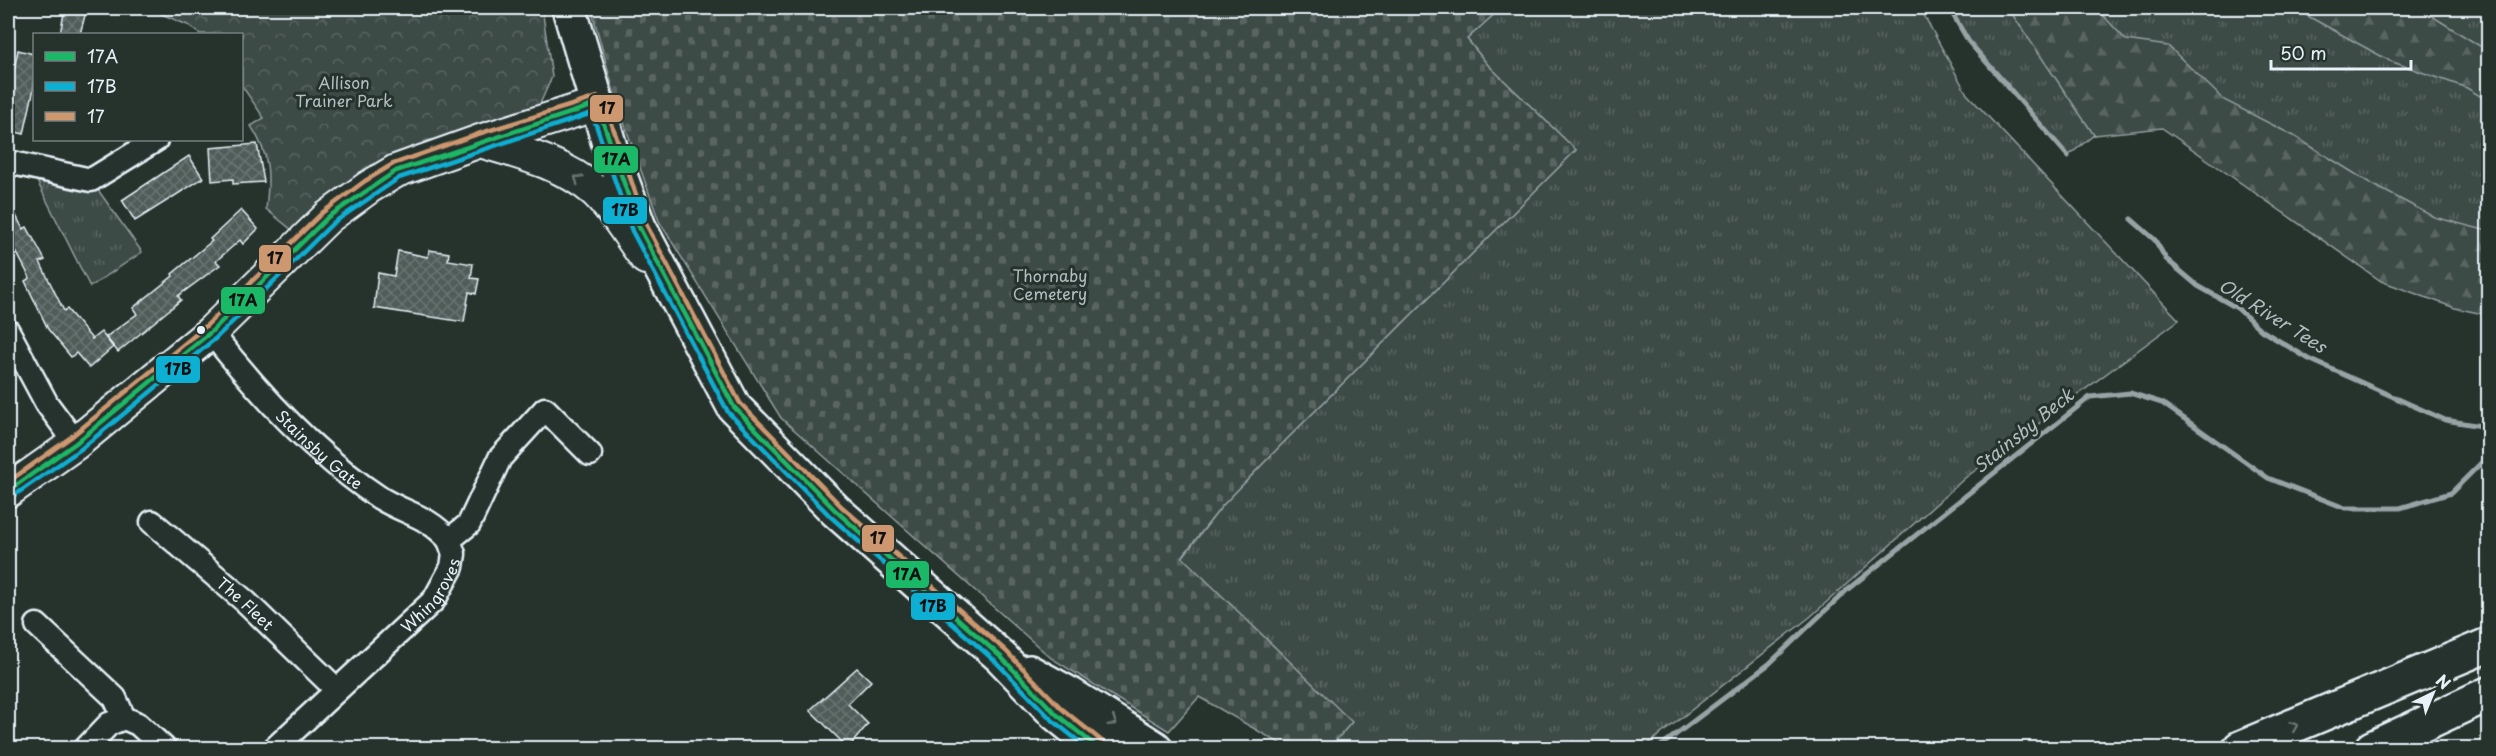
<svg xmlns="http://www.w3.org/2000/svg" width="2496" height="756" font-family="'Playpen Sans',sans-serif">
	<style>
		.grass { fill: url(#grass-tufts); stroke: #939ea0; stroke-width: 1.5 }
		.forest { fill: url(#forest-firs); stroke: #939ea0; stroke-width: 1.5 }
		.cemetery { fill: url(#cemetery-stones); stroke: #939ea0; stroke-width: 1.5 }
		.park { fill: url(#park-crowns); stroke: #939ea0; stroke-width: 1.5 }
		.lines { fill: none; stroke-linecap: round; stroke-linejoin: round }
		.stream { stroke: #98a3a5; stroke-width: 5 }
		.building { fill: url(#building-cross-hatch); stroke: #e8f1f8; stroke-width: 1.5 }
		.street-casing { stroke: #e8f1f8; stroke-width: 27 }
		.secondary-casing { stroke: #e8f1f8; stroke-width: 36 }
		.primary-casing { stroke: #e8f1f8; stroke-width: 38 }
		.highway-casing { stroke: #e8f1f8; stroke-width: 38 }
		.street { stroke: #26332d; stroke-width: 22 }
		.secondary { stroke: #26332d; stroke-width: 32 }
		.primary { stroke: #26332d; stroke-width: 33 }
		.highway { stroke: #26332d; stroke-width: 33 }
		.bus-1-casing { stroke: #26332d; stroke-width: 9 }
		.bus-2-casing { stroke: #26332d; stroke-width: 9 }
		.bus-3-casing { stroke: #26332d; stroke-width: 9 }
		.bus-1 { stroke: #1ab867; stroke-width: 4.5 }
		.bus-2 { stroke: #0dafd3; stroke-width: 4.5 }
		.bus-3 { stroke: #cd976f; stroke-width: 4.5 }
		.oneway { stroke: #6a7674 }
		.bus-dot { fill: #e8f1f8; stroke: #26332d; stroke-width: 2 }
		.labels { text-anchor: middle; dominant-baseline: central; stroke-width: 6; stroke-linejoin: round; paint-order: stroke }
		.park-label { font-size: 16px; fill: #b5bfc3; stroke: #26332d }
		.street-label { font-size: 16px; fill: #e8f1f8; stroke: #26332d }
		.water-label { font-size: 18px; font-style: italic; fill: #b3bdc0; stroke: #26332d }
		.line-badge { stroke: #26332d; stroke-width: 2 }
		.pale-badge-label { font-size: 16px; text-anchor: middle; font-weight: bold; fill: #111 }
	</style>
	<defs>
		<pattern id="grass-tufts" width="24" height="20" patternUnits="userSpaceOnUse" patternTransform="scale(1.5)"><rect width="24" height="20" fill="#3e4b47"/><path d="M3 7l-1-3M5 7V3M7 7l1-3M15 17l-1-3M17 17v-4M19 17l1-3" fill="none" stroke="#5a6562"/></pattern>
		<pattern id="forest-firs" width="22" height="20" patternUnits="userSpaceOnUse" patternTransform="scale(1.5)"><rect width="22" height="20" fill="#3e4b47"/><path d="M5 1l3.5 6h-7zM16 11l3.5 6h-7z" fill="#5a6562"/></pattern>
		<pattern id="cemetery-stones" width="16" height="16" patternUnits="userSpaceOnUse" patternTransform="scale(1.5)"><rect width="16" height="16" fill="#3e4b47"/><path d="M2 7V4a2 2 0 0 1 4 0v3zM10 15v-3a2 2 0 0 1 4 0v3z" fill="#5a6562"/></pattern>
		<pattern id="park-crowns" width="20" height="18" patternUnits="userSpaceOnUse" patternTransform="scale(1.5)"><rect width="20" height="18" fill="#3e4b47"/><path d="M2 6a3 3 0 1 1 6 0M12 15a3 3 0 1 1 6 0" fill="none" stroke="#5a6562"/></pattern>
		<pattern id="building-cross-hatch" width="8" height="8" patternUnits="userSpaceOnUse" patternTransform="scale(1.5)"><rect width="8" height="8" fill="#505c59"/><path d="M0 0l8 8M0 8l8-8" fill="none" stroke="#697472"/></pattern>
	</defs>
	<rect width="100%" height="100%" fill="#26332d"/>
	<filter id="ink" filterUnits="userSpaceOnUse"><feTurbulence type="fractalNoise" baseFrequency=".0167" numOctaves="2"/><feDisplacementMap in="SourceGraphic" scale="12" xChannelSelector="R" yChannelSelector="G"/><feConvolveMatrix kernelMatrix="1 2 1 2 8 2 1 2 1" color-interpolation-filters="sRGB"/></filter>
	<g filter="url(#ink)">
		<path class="grass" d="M 1501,8 L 1920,8 L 1967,94 L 2179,320 L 1965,478 L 1810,617 L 1643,748 L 1329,748 L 1351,723 L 1182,558 L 1222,506 L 1281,445 L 1576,150 L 1487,64 L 1467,39 Z
			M 1949,8 L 2488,8 L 2488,292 L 2182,120 L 2094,135 L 2068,156 L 1969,42 Z
			M 29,165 L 91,180 L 142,252 L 90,287 Z"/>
		<path class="forest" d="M 2008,8 L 2096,8 L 2126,40 L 2168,46 L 2224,100 L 2294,136 L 2370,183 L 2434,217 L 2488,231 L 2488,315 L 2455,308 L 2381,281 L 2162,128 L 2094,135 Z
			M 2293,8 L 2419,8 L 2488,51 L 2488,101 L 2467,88 L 2390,61 Z"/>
		<path class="cemetery" d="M 591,8 L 1501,8 L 1467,39 L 1487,64 L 1576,150 L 1281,445 L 1222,506 L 1182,557 L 1352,722 L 1329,748 L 1288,748 L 1199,697 L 1169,731 L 1051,658 L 781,418 L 659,221 L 617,103 Z"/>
		<path class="park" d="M 147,8 L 542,8 L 552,77 L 539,106 L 389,161 L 292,230 L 266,209 C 270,175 270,155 251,126 L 264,118 L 242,86 L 242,34 L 200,34 L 190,26 Z"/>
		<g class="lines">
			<path class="stream" d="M 1949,8 L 1969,42 L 2068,156
				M 2131,219 L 2155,240 L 2166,259 L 2198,286 L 2237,308 L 2261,330 L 2309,359 L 2445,420 L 2488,427
				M 1658,748 L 1769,664 L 1848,589 L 2090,397 L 2130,393 L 2162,403 L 2268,478 L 2345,508 L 2400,508 L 2451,493 L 2488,456"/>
		</g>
		<path class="building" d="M 65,8 L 87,8 L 80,34 L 60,34 Z
			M 18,50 L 34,54 L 34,88 L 24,134 L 8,130 L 8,99 Z
			M 257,144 L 264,182 L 233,184 L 233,179 L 212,181 L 210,148 Z
			M 189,156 L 203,178 L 135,221 L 122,200 Z
			M 8,200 L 23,229 L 27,227 L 45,260 L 40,262 L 64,311 L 67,309 L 92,339 L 101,332 L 113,347 L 89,368 L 76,353 L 71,357 L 48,329 L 25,281 L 30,278 L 8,236 Z
			M 241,210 L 258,229 L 243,244 L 240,240 L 216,261 L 220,265 L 178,296 L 181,300 L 118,352 L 106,337 L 137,314 L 133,308 L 173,276 L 172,274 L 212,241 L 210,239 Z
			M 429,250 L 449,253 L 448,260 L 473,264 L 471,278 L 479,279 L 476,294 L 469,292 L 464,322 L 374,308 L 378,273 L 394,276 L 398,251 L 428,257 Z
			M 857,668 L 871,681 L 848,704 L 868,724 L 848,748 L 810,710 Z"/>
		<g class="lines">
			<defs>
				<g id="street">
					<path d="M 8,162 L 91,180 L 156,140"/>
					<path d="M 8,331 L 47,404 L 76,443"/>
					<path id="s1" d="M 211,332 C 259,394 314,454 380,498 C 406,514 427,515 449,540"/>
					<path id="s2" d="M 152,522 L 246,602 L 337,690"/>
					<path d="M 37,625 L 115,698 L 124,718 L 138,724 L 164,748"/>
					<path d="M 86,748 L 109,724 L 124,718"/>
					<path id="s3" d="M 275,748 L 434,600 L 452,567 L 454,554 L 449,540 L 469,524 L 500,458 L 545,409 L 590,454"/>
				</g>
				<path id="secondary" d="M 480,141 C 520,153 563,163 595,191 C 612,206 631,239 646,258
					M 8,491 L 76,443 L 211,332 L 328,217 L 369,187 L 396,171 L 480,141 L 597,104"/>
				<path id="primary" d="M 569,8 L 612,154 L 639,227 L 734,407 L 836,511 L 1001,657 L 1056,714 L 1098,748
					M 1029,672 L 1071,695 L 1155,748"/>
				<path id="highway" d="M 2240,748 L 2488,645
					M 2372,748 L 2488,694"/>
			</defs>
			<use href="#street" class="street-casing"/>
			<use href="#secondary" class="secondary-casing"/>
			<use href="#primary" class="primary-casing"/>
			<use href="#highway" class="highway-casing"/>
			<use href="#street" class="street"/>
			<use href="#secondary" class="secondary"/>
			<use href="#primary" class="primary"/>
			<use href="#highway" class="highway"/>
			<defs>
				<path id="bus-1" d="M 8,491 L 76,443 L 211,332 L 328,217 L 396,171 L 597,104 L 639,227 L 734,407 L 836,511 L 1001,657 L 1056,714 L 1098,748"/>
				<path id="bus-2" d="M 12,497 L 81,449 L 216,338 L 333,223 L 399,178 L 592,113 L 632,231 L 728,412 L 831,517 L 996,662 L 1051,719 L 1087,748"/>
				<path id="bus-3" d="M 8,482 L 71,437 L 206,326 L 323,212 L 365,181 L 393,164 L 478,134 L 598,97 L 604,101 L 646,224 L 740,403 L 841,506 L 1006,651 L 1061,708 L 1103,742"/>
			</defs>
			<use href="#bus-1" class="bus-1-casing"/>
			<use href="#bus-2" class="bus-2-casing"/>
			<use href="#bus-3" class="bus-3-casing"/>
			<use href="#bus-1" class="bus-1"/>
			<use href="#bus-2" class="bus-2"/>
			<use href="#bus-3" class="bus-3"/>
		</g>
		<defs><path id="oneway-chevron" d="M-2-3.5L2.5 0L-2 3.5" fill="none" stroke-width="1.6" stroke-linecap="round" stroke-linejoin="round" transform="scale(1.5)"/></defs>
		<g class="oneway">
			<use href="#oneway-chevron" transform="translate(578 179) rotate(-144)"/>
			<use href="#oneway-chevron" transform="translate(1113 722) rotate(32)"/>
			<use href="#oneway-chevron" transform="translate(2294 726) rotate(-22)"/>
		</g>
	</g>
	<circle class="bus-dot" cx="201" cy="330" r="5"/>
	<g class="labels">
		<g class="park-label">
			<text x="344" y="82">Allison<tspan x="344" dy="18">Trainer Park</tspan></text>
			<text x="1050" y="275">Thornaby<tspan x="1050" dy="18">Cemetery</tspan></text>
		</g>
		<g class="street-label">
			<text stroke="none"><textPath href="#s1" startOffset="160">Stainsby Gate</textPath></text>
			<text stroke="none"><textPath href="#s3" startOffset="219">Whingroves</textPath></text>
			<text stroke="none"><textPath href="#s2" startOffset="124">The Fleet</textPath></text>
		</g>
		<g class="water-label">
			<text transform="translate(2273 315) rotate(32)">Old River Tees</text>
			<text transform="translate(2023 430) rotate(-39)">Stainsby Beck</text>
		</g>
	</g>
	<g class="line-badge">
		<rect x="589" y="94" width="35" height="29" rx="6" fill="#cd976f"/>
		<rect x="593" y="145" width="46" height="29" rx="6" fill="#1ab867"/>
		<rect x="602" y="196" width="46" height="29" rx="6" fill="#0dafd3"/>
		<rect x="258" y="244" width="34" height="29" rx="6" fill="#cd976f"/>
		<rect x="220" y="286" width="46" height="29" rx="6" fill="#1ab867"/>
		<rect x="155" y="355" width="46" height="29" rx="6" fill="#0dafd3"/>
		<rect x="861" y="524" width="34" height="29" rx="6" fill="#cd976f"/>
		<rect x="885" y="560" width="45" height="29" rx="6" fill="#1ab867"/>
		<rect x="910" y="592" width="46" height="29" rx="6" fill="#0dafd3"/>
	</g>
	<g class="pale-badge-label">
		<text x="607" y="114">17</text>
		<text x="616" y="165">17A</text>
		<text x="625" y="216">17B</text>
		<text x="275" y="264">17</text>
		<text x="243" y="306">17A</text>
		<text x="178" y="375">17B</text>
		<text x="878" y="544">17</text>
		<text x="907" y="580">17A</text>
		<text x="933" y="612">17B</text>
	</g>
	<rect width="2496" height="756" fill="none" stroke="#26332d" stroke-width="30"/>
	<rect x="15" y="15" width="2466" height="726" fill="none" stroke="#e8f1f8" stroke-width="2" filter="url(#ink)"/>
	<rect x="33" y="33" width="210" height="108" fill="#26332d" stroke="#747f7e" stroke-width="1.5"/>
	<rect x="45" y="52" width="30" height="9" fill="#1ab867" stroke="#747f7e" stroke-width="1.5"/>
	<text x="87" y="63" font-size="18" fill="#e8f1f8">17A</text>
	<rect x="45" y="82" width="30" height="9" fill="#0dafd3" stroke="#747f7e" stroke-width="1.5"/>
	<text x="87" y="93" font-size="18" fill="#e8f1f8">17B</text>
	<rect x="45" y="112" width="30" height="9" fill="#cd976f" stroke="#747f7e" stroke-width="1.5"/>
	<text x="87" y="123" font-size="18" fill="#e8f1f8">17</text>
	<g transform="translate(2433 693) rotate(43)" stroke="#26332d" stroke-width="4.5" paint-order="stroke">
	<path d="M0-4.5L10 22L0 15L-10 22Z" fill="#e8f1f8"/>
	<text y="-9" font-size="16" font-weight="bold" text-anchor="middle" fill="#e8f1f8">N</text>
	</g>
	<path d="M2271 60v9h140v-9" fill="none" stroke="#e8f1f8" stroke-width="3"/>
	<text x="2280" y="60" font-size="18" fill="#e8f1f8" stroke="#26332d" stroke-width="4.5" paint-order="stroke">50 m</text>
</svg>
